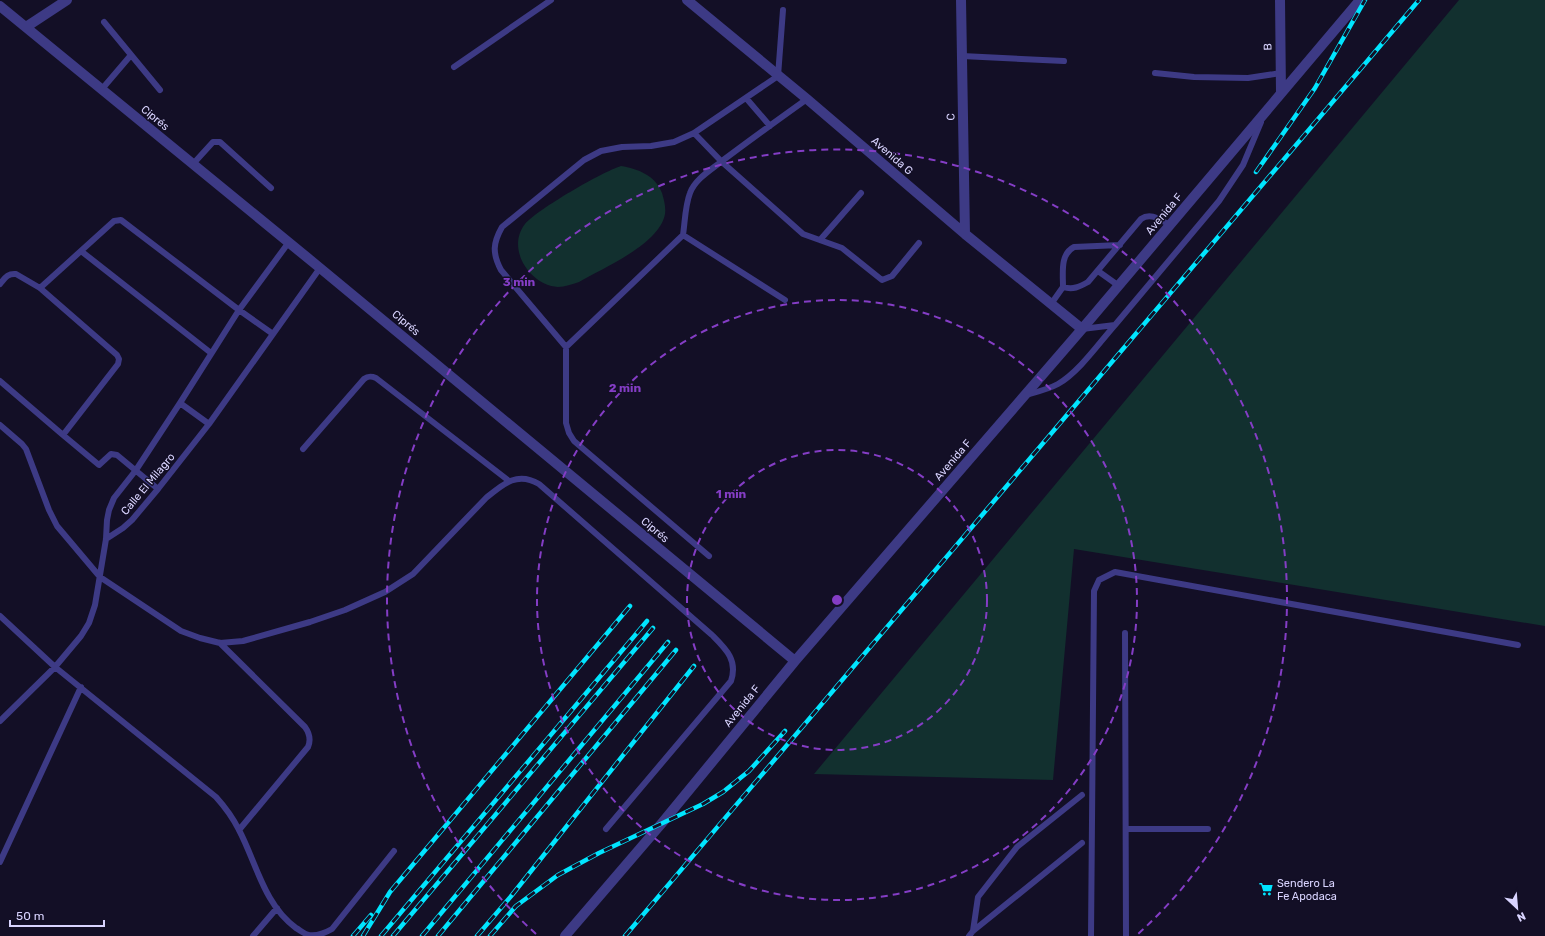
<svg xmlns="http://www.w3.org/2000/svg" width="1545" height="936" font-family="Rubik,sans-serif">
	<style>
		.green { fill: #12302f }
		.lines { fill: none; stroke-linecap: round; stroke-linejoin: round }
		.service { stroke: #3d3a85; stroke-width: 6 }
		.minor { stroke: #3d3a85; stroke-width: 10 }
		.rail-casing { stroke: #00e5ff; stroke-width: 4.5 }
		.rail { stroke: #130f26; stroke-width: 3; stroke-dasharray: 9; stroke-linecap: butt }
		.ring { fill: none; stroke: #843dc5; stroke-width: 2; stroke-dasharray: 7 5 }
		.labels { text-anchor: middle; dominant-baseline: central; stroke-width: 3; stroke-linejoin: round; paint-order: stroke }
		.street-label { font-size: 11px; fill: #d9d4ff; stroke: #130f26 }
		.poi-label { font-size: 11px; fill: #d9d4ff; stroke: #130f26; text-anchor: start }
		.centre { fill: #843dc5; stroke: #130f26; stroke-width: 2 }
		.ring-label { font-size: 12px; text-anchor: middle; font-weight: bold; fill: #843dc5; stroke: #130f26; stroke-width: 3; stroke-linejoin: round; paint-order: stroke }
	</style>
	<rect width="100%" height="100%" fill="#130f26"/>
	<path class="green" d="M 1459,0 L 1545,0 L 1545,626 L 1074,549 L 1053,780 L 814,774 Z
		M 621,166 C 638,169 655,175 662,193 C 664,200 666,207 665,214 C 660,244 603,268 579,282 C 572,284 565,287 558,287 C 529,285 506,248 525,224 C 538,209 602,172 621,166 Z"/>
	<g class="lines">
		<path class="service" d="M 783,10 L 778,76 L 694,133 L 674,142 L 651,146 L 622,147 L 601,151 L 584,160 L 502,227 C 493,243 492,253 501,270 L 566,347 L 683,235 L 785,300
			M 104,22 L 160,90
			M 962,56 L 1064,61
			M 454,67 L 551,0
			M 1155,73 L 1194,77 L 1248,78 L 1281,73
			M 102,89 L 131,55
			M 746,98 L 770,126
			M 694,133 L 722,162 L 803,234 L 842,248 L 882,280 L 892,276 L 919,243
			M 193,164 L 213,142 L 220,142 L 271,188
			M 683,235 C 685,222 685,206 690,193 C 695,179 711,170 722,161 C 750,140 779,119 807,99
			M 820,240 L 861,193
			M 81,251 L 211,353
			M 1098,271 L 1119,286
			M 0,284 C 5,278 8,273 16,274 L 40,288 L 117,355 L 119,359 L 118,364 L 63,435 L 0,381
			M 1063,287 C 1063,273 1060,254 1074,247 L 1120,245
			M 40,288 L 114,221 L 121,220 L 239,310 L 273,334
			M 1051,304 L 1063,287 C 1073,290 1079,287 1088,282 L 1141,219 C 1151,212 1160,220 1170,225
			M 1082,329 L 1115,325 L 1219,201 L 1243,165 L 1261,122
			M 566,347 L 566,423 L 569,433 L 574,441 L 709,556
			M 1026,395 C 1037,392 1049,389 1058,384 C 1079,372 1099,343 1115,325
			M 180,403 L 209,424
			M 0,425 L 22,444 L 26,449 L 49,510 L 57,526 L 100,577 L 181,631 L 200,638 L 220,643 L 243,641 L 310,622 L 345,610 L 385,592 L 413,574 L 486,498 C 503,484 517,471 539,484 L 712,635 C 726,649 738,660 731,681 L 606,829
			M 63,435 L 99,465 L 111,454 L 117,455 L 158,489
			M 303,449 L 364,379 C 368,376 371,376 376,378 L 509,481
			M 106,539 L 123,528 L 132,520 L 158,489 L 209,424 L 320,268
			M 0,616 L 55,667 L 216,797 C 225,807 233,818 239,830 C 256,862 264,905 296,928 C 300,930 304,934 309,935 C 317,936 325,933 332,929 L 394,851
			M 1125,633 L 1126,936
			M 220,643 L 305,727 C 310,734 311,740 308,747 L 239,830
			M 0,721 L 55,667 L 81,636 L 89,623 L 95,605 L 106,539 L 107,520 L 109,510 L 114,498 L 136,470 L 180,403 L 239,310 L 289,242
			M 1126,829 L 1208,829
			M 0,862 L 81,687
			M 973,931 L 978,897 L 1017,847 L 1082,795
			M 253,936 L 277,908
			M 969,936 L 973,931 L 1082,843
			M 1091,936 L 1094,591 L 1099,580 L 1115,572 L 1518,645"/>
		<path class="minor" d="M 687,0 L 807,99 L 965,234 L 1082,329
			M 961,0 L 965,234
			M 1280,0 L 1281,93
			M 0,6 L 320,268 L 795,661
			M 26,27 L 67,0
			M 565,936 L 662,823 L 795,661 L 1082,329 L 1360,0"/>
		<defs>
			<path id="rail" d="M 1256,172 L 1315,88 L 1365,0
				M 353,936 L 371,915
				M 363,936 L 390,892 L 630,606
				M 381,936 L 647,621
				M 393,936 L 653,628
				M 422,936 L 668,642
				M 438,936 L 676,650
				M 477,936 L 512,895 L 694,666
				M 490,936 L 516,906 L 558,875 L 599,853 L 703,804 L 723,792 L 749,771 L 785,731
				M 625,936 L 1419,0"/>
		</defs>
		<use href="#rail" class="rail-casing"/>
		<use href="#rail" class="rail"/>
	</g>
	<g class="ring">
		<circle cx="837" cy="600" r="150"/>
		<circle cx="837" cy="600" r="300"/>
		<path d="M536 934A450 450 0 1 1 1138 934"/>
	</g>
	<defs>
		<symbol id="supermarket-bare" viewBox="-9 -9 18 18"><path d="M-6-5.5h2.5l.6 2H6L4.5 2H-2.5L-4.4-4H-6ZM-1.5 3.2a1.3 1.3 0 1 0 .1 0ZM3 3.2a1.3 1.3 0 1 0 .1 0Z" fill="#00e5ff" stroke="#130f26" stroke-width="2.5" paint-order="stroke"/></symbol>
	</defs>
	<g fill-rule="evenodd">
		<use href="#supermarket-bare" x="1256" y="879" width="20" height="20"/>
	</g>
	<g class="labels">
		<g class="street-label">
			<text transform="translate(1268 47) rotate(-91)">B</text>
			<text transform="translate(951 117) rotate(-91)">C</text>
			<text transform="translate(155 118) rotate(39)">Ciprés</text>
			<text transform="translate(892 156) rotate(41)">Avenida G</text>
			<text transform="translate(1164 214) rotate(-50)">Avenida F</text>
			<text transform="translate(406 323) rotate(40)">Ciprés</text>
			<text transform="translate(953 460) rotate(-49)">Avenida F</text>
			<text transform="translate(148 484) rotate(-50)">Calle El Milagro</text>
			<text transform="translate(655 530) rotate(40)">Ciprés</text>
			<text transform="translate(742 706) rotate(-51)">Avenida F</text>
		</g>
		<g class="poi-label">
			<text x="1277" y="883">Sendero La<tspan x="1277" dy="13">Fe Apodaca</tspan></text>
		</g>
	</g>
	<circle cx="837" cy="600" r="6" class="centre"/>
	<g class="ring-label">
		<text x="519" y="286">3 min</text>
		<text x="625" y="392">2 min</text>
		<text x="731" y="498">1 min</text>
	</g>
	<g transform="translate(1517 908) rotate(154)" stroke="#130f26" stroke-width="3" paint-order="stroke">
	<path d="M0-3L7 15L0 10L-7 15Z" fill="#d9d4ff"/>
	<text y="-6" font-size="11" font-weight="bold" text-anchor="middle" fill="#d9d4ff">N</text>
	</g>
	<path d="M10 920v6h94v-6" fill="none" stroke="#d9d4ff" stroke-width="2"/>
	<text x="16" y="920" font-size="12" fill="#d9d4ff" stroke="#130f26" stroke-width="3" paint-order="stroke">50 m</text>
</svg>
